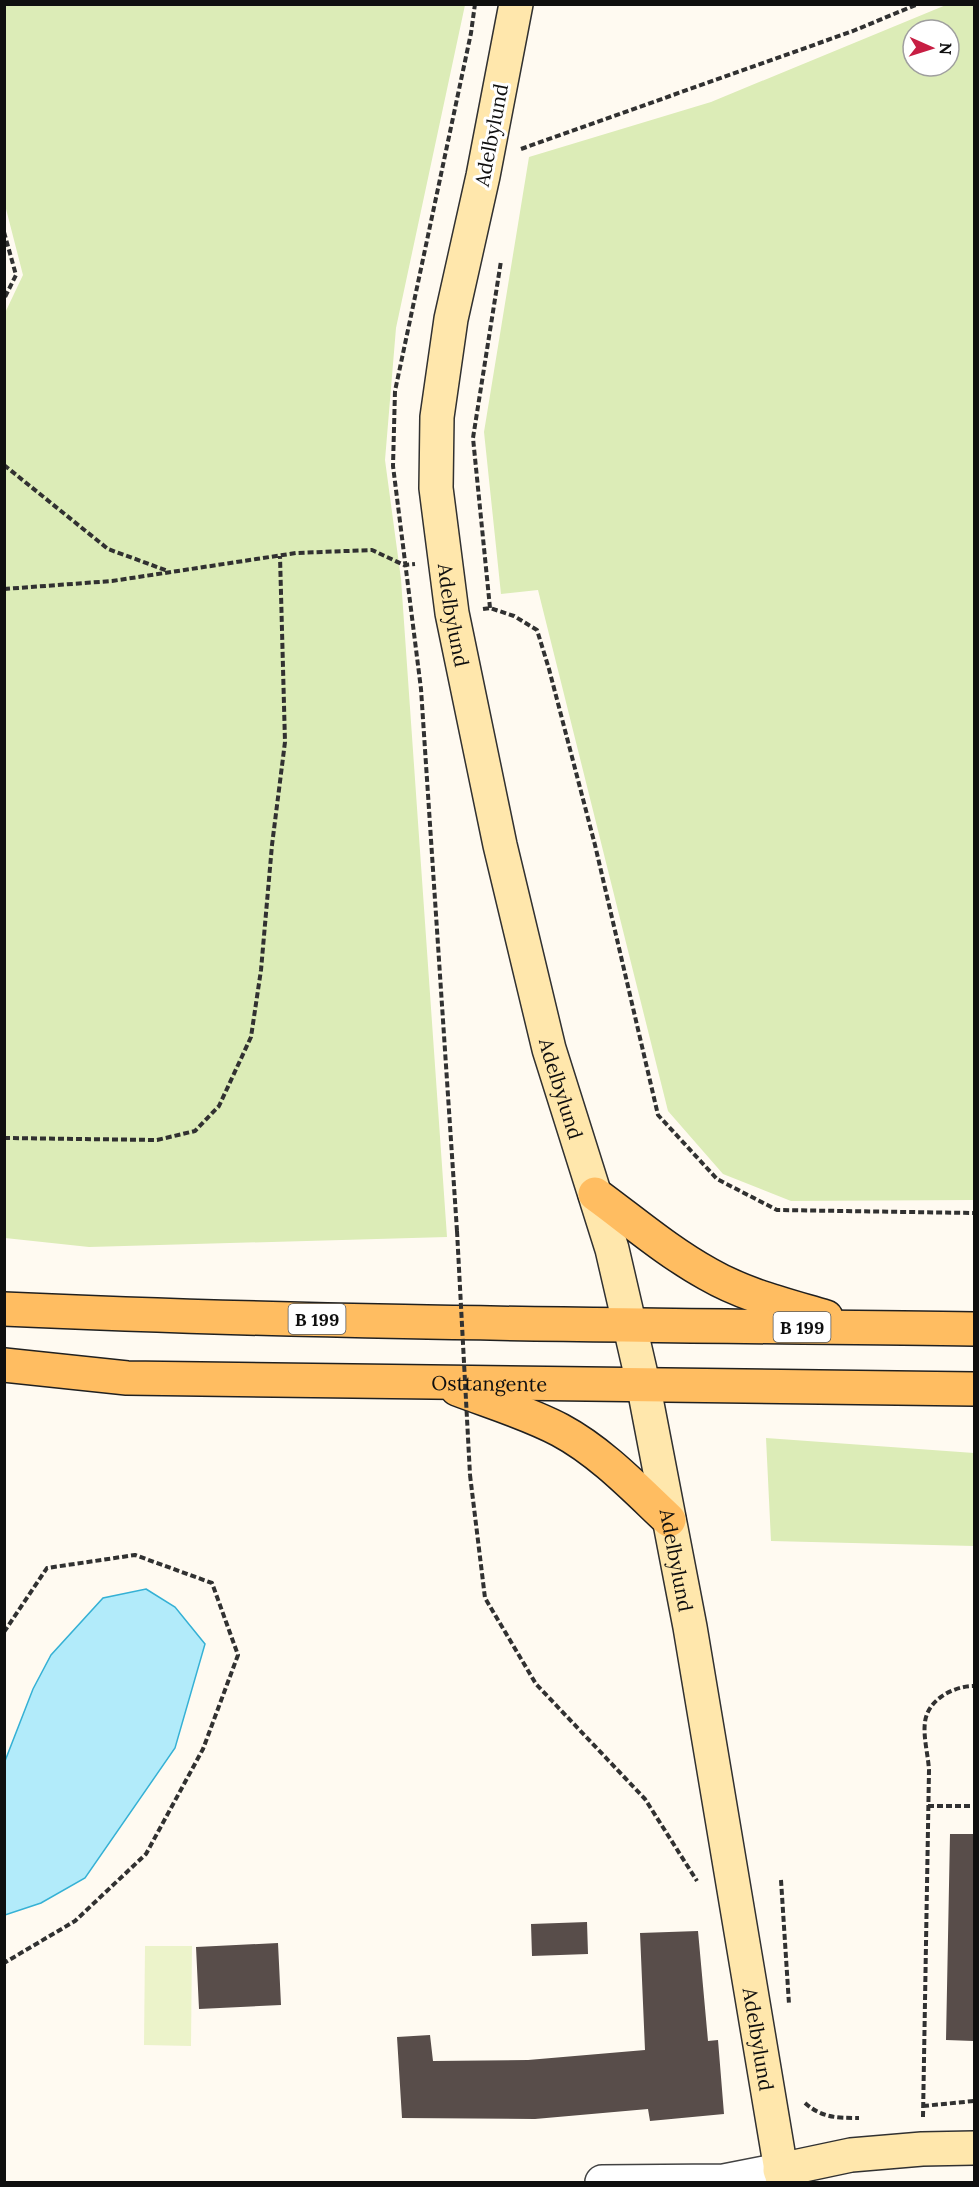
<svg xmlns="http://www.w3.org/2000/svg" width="979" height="2187" font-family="Lora,serif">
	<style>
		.green { fill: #dcecb7; fill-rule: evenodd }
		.pitch { fill: #ecf3ca }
		.water { fill: #b2ebfa; stroke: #35b1d5; stroke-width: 1.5 }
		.building { fill: #584d4a }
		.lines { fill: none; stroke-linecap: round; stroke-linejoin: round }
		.street-casing { stroke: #424242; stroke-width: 36 }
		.secondary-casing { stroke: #313131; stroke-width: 36 }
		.primary-casing { stroke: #202020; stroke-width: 36 }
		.path { stroke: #313131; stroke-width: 4; stroke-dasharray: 6 3; stroke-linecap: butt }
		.street { stroke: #fff; stroke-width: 33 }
		.secondary { stroke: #ffe7ac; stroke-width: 33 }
		.primary { stroke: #ffbd61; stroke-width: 33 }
		.path-bridge { stroke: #313131; stroke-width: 4; stroke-dasharray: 6 3; stroke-linecap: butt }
		.labels { text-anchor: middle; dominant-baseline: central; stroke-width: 6; stroke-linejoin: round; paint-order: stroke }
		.shield { fill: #fff; stroke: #575757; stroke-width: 1.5 }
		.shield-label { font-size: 18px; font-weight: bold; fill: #0f0f0f }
		.street-label { font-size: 20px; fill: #0f0f0f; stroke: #fff }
	</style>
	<rect width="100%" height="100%" fill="#fffaf1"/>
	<path class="green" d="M 5,4 L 465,5 L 396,328 L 385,460 L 401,579 L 447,1237 L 89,1247 L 5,1238 L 4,315 L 23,275 L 5,205 Z
		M 946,5 L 974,5 L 974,1200 L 791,1201 L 723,1174 L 668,1111 L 538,590 L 501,594 L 484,432 L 529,157 L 711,102 ZM 913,30 L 949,30 L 949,66 L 913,66 Z
		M 766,1438 L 974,1453 L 974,1546 L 771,1541 Z"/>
	<path class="pitch" d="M 145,1946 L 192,1946 L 191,2046 L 144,2045 Z"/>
	<path class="water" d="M 146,1589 L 175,1607 L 205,1644 L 175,1748 L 85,1878 L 41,1903 L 5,1915 L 5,1761 L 33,1689 L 51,1655 L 103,1598 Z"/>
	<path class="building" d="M 950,1834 L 974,1834 L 974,2041 L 946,2040 Z
		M 587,1922 L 588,1954 L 532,1956 L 531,1924 Z
		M 698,1931 L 708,2041 L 718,2040 L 724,2114 L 650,2121 L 648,2109 L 535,2119 L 402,2118 L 397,2037 L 430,2035 L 433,2061 L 528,2060 L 645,2050 L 640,1933 Z
		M 278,1943 L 281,2005 L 199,2009 L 196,1947 Z"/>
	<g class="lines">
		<defs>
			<path id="street" d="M 602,2182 L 724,2181 L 780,2170"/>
			<g id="secondary">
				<path id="s1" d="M 516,4 L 483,176 L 451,319 L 437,417 L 436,488 L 452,613 L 500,845 L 549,1049 L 612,1249 L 643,1383 L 690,1627 L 783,2182"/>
				<path d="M 780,2170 L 851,2155 L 922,2149 L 974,2148"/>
			</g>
			<g id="primary">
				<path d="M 595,1194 C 632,1221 668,1252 708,1274 C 744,1295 786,1305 826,1317"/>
				<path d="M 4,1309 C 328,1324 651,1325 974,1329"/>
				<path id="s2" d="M 4,1365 L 127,1378 L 974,1389"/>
				<path d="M 457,1389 C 491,1402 528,1413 560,1430 C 601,1452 635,1488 669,1520"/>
			</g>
		</defs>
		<use href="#street" class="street-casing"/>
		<use href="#secondary" class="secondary-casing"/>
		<use href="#primary" class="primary-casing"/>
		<path class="path" d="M 521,149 L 853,31 L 918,4
			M 4,232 L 16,275 L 4,299
			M 4,465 L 108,549 L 168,571
			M 4,589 L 112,581 L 296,553 L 372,550 L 404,565 L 415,564
			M 490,608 L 473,438 L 501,261
			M 483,609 L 490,608 L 514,616 L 537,630 L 549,669 L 595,845 L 658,1115 L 717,1179 L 777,1210 L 974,1213
			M 4,1138 L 157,1140 L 195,1131 L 219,1106 L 251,1037 L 261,970 L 272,845 L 285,742 L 280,556
			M 457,1231 L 421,689 L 393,466 L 395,391 L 471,33 L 475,4
			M 470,1475 L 485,1598 L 536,1684 L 645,1799 L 697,1881
			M 4,1632 L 47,1568 L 135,1555 L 212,1583 L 238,1655 L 203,1749 L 146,1854 L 75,1921 L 4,1963
			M 928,1806 L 974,1806
			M 781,1880 L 789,2004
			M 805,2103 C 822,2118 837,2118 859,2118
			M 923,2106 L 974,2101
			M 923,2117 L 929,1770 C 928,1754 923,1737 925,1722 C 928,1699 954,1686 974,1686"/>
		<use href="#street" class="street"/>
		<use href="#secondary" class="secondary"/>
		<use href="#primary" class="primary"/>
		<path class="path-bridge" d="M 457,1231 L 470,1475"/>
	</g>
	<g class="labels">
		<g class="shield">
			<rect x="288.5" y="1304" width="57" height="30" rx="4.5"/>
			<rect x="773.5" y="1312" width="57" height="30" rx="4.5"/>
		</g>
		<g class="shield-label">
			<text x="317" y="1319">B 199</text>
			<text x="802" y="1327">B 199</text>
		</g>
		<g class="street-label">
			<text transform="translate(491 135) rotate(-79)">Adelbylund</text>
			<text stroke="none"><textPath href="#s1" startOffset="620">Adelbylund</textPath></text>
			<text stroke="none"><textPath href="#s1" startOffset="1106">Adelbylund</textPath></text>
			<text stroke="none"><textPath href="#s2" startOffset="486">Osttangente</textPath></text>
			<text stroke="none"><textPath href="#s1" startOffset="1592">Adelbylund</textPath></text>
			<text stroke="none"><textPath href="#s1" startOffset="2078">Adelbylund</textPath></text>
		</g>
	</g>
	<rect width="979" height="2187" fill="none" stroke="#0f0f0f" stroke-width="12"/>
	<g transform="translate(931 48) rotate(93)"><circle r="28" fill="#ffffff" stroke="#9f9f9f" stroke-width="1.5"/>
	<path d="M0-4.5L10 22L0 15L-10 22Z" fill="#c71e43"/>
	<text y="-9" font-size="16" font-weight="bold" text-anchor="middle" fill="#0f0f0f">N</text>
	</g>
</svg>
